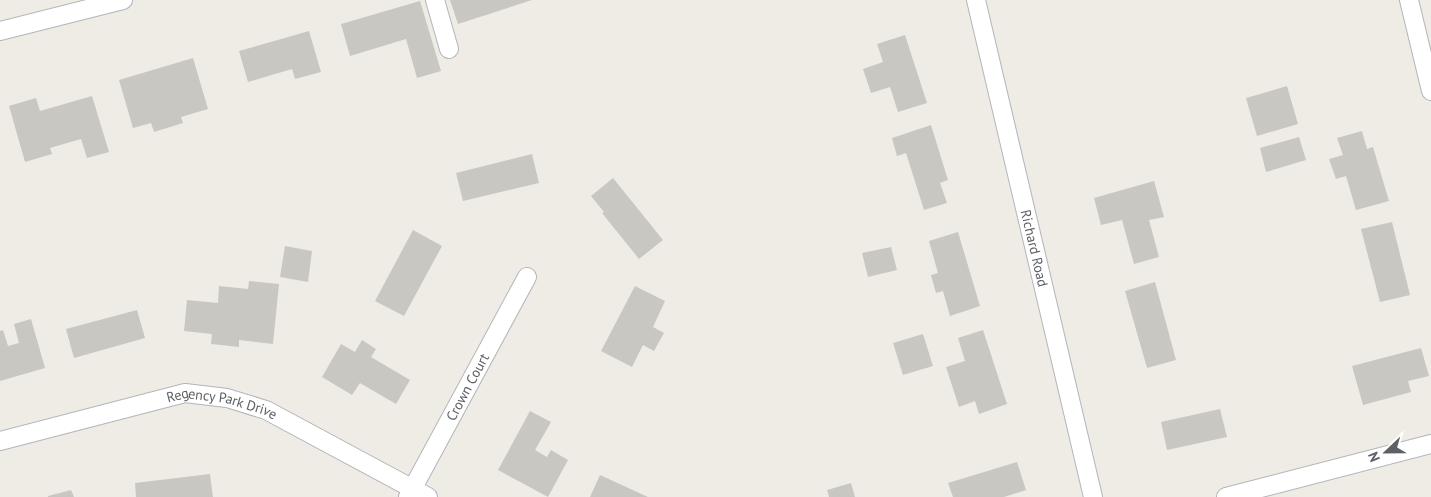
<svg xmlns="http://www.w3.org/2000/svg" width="1431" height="497" font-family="'PT Sans',sans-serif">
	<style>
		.building { fill: #c9c7c2 }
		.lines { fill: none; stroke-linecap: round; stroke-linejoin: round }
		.minor-casing { stroke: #b2b5b9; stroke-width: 20 }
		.minor { stroke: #fff; stroke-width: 18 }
		.labels { text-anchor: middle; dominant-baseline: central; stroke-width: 5; stroke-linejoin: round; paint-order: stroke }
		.street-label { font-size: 14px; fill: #5d6064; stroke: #fff }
	</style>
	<rect width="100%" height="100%" fill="#eeece5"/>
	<path class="building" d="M 450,0 L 532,0 L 458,24 Z
		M 420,1 L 441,71 L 417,78 L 406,39 L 350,56 L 341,24 Z
		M 309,31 L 321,72 L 295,79 L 292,69 L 248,82 L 239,51 Z
		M 905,35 L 927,103 L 898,112 L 890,87 L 871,93 L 863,69 L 883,62 L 877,44 Z
		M 193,58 L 208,109 L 181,117 L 183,123 L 154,132 L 151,123 L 133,128 L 119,80 Z
		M 1287,86 L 1298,124 L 1257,136 L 1246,98 Z
		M 92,96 L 109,152 L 87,158 L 81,139 L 50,148 L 52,154 L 25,162 L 9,106 L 36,98 L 40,111 Z
		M 931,125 L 948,180 L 940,183 L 947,203 L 924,210 L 906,153 L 897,156 L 892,138 Z
		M 1362,131 L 1367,149 L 1373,147 L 1389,201 L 1356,210 L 1346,176 L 1336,179 L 1329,159 L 1343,155 L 1337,138 Z
		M 1299,137 L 1306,160 L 1266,172 L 1260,148 Z
		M 532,154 L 539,183 L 463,201 L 456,173 Z
		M 613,178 L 663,240 L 639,259 L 602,213 L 604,212 L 591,196 Z
		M 1154,181 L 1164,217 L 1149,220 L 1159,257 L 1134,264 L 1122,220 L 1101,225 L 1094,198 Z
		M 1392,222 L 1410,295 L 1380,302 L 1361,229 Z
		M 413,230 L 442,246 L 404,316 L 375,301 Z
		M 958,232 L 980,306 L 950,316 L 943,291 L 936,293 L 931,275 L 938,273 L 929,241 Z
		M 285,246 L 312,251 L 308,282 L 280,277 Z
		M 891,247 L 897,270 L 868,277 L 862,253 Z
		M 249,281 L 279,284 L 273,344 L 239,340 L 239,347 L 211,344 L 212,334 L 184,331 L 187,300 L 218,303 L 219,286 L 248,289 Z
		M 1155,282 L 1176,360 L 1147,368 L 1125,291 Z
		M 635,286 L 665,301 L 653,327 L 664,333 L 654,351 L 643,345 L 632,367 L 601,351 Z
		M 137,310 L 145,338 L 74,358 L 66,329 Z
		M 31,319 L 45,368 L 0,381 L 0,331 L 3,330 L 8,346 L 19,343 L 14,324 Z
		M 983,330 L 1007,404 L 979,414 L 975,401 L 959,407 L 946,367 L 965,361 L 958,338 Z
		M 923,334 L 933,366 L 903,375 L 893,343 Z
		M 362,340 L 376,349 L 371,357 L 410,380 L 396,404 L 360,383 L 352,395 L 322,377 L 341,344 L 355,352 Z
		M 1421,348 L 1429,376 L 1408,381 L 1411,392 L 1363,405 L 1352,366 Z
		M 1220,409 L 1227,437 L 1167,450 L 1161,422 Z
		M 530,411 L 551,422 L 535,450 L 547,457 L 551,450 L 568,460 L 548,497 L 498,470 Z
		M 1017,462 L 1026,490 L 1004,497 L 953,497 L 948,483 Z
		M 210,474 L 213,497 L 136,497 L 135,483 Z
		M 600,475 L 648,497 L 590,497 Z
		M 851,483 L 855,497 L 829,497 L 827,490 Z
		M 71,490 L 74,497 L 48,497 L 48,496 Z"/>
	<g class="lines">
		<defs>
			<g id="minor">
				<path d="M 435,0 L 449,49"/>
				<path id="s1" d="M 976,0 L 1093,497"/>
				<path d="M 1409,0 L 1431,91"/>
				<path d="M 0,31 L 123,0"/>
				<path id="s2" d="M 0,441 L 185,393 L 227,398 L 266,410 L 428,497"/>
				<path id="s3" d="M 408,497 L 527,277"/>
				<path d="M 1226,497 L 1431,444"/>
			</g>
		</defs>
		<use href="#minor" class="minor-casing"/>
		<use href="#minor" class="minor"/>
	</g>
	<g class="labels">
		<g class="street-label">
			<text stroke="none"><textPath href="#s1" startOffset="255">Richard Road</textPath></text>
			<text stroke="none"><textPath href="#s3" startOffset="125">Crown Court</textPath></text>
			<text stroke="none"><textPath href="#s2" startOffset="229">Regency Park Drive</textPath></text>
		</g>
	</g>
	<g transform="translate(1386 452) rotate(248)" stroke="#ffffff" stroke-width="4" paint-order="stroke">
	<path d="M0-4L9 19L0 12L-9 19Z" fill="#5d6064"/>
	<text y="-8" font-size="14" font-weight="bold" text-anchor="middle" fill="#5d6064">N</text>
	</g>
</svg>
